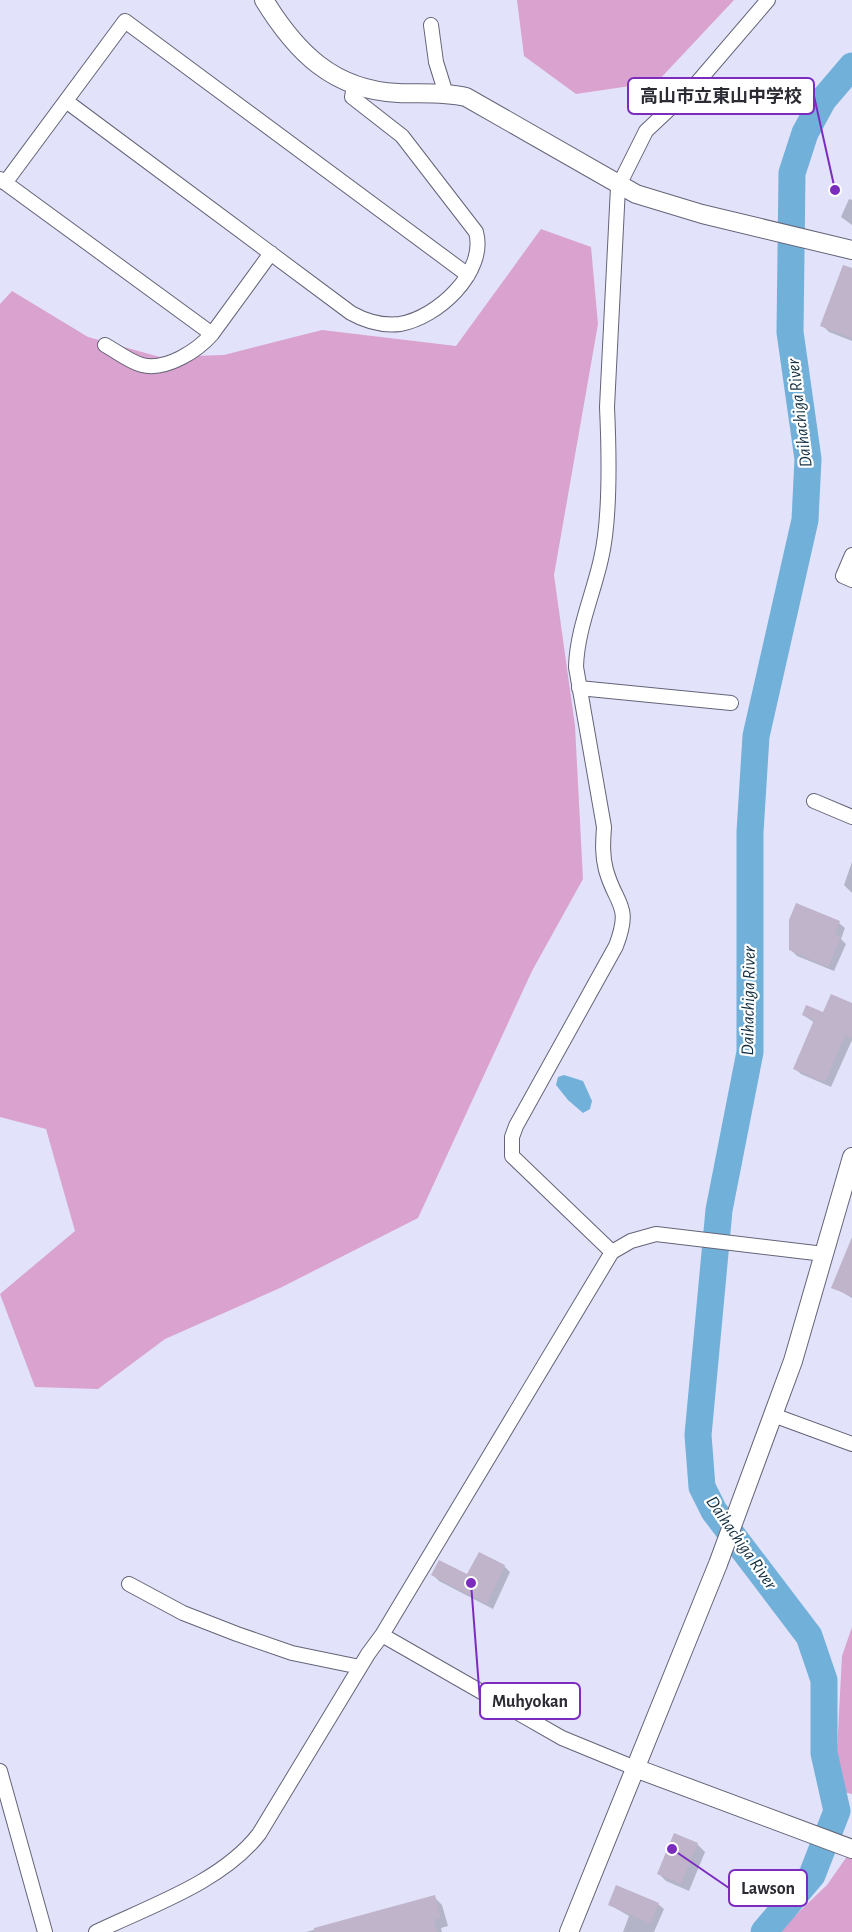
<svg xmlns="http://www.w3.org/2000/svg" width="852" height="1932" font-family="'Alegreya Sans','Noto Sans JP',sans-serif">
	<style>
		.forest { fill: #d9a2cf }
		.water { fill: #71b0d9 }
		.shadow { fill: #0003 }
		.lines { fill: none; stroke-linecap: round; stroke-linejoin: round }
		.river { stroke: #71b0d9; stroke-width: 27 }
		.building { fill: #bfb4ca }
		.street-casing { stroke: #646478; stroke-width: 16 }
		.secondary-casing { stroke: #646478; stroke-width: 20 }
		.street { stroke: #fff; stroke-width: 14 }
		.secondary { stroke: #fff; stroke-width: 18 }
		.labels { text-anchor: middle; dominant-baseline: central; stroke-width: 4.5; stroke-linejoin: round; paint-order: stroke }
		.water-label { font-size: 18px; font-style: italic; fill: #122f41; stroke: #fff }
		.leader { fill: none; stroke: #7b2cbf; stroke-width: 2 }
		.callout-dot { fill: #7b2cbf; stroke: #fff; stroke-width: 2 }
		.callout { fill: #fff; stroke: #7b2cbf; stroke-width: 2 }
		.callout-label { font-size: 18px; text-anchor: middle; font-weight: bold; fill: #2b2b34 }
	</style>
	<rect width="100%" height="100%" fill="#e2e2fa"/>
	<path class="forest" d="M 517,0 L 734,0 L 657,82 L 576,94 L 524,56 Z
		M 541,229 L 591,247 L 598,324 L 554,575 L 575,726 L 583,879 L 532,971 L 418,1218 L 280,1288 L 165,1339 L 98,1389 L 35,1387 L 0,1294 L 75,1231 L 46,1129 L 0,1117 L 0,304 L 12,291 L 88,337 L 160,357 L 224,355 L 322,330 L 456,346 Z
		M 852,1627 L 852,1794 L 844,1792 L 837,1751 L 842,1656 Z
		M 848,1855 L 852,1857 L 852,1932 L 778,1932 L 827,1885 Z"/>
	<path class="water" d="M 564,1075 L 583,1081 L 592,1101 L 590,1109 L 583,1113 L 568,1100 L 556,1085 L 558,1077 Z"/>
	<path class="shadow" d="M 849,199 L 852,200 L 852,225 L 841,217 Z
		M 852,270 L 852,341 L 829,332 L 822,325 Z
		M 852,862 L 852,893 L 844,885 Z
		M 839,923 L 845,928 L 841,939 L 846,944 L 834,971 L 797,956 L 791,950 Z
		M 852,1004 L 852,1040 L 831,1087 L 801,1074 L 795,1069 L 815,1023 L 803,1015 L 824,1014 Z
		M 852,1257 L 852,1298 L 833,1287 Z
		M 504,1566 L 510,1572 L 493,1609 L 439,1581 L 433,1575 L 468,1576 Z
		M 697,1844 L 705,1852 L 689,1891 L 666,1881 L 658,1873 Z
		M 434,1897 L 442,1905 L 448,1926 L 441,1928 L 442,1932 L 306,1932 Z
		M 658,1904 L 664,1909 L 654,1932 L 623,1932 L 629,1916 L 610,1905 Z"/>
	<g class="lines">
		<path class="river" d="M 764,1932 L 812,1875 L 837,1811 L 824,1753 L 824,1680 L 809,1636 L 714,1511 L 702,1487 L 698,1435 L 719,1210 L 750,1052 L 750,832 L 756,736 L 805,520 L 808,459 L 790,332 L 792,173 L 805,133 L 823,100 L 852,66"/>
	</g>
	<path class="building" d="M 843,265 L 852,268 L 852,338 L 820,326 Z
		M 796,903 L 840,921 L 835,934 L 841,937 L 828,967 L 789,950 L 789,920 Z
		M 831,994 L 852,1003 L 852,1038 L 845,1035 L 825,1082 L 793,1069 L 814,1020 L 802,1015 L 806,1005 L 823,1012 Z
		M 852,1237 L 852,1296 L 831,1288 Z
		M 479,1552 L 505,1565 L 487,1604 L 431,1575 L 439,1560 L 467,1574 Z
		M 674,1833 L 698,1843 L 681,1884 L 657,1874 Z
		M 616,1885 L 659,1903 L 650,1923 L 608,1905 Z
		M 435,1895 L 441,1918 L 434,1920 L 437,1932 L 314,1932 L 314,1928 Z"/>
	<g class="lines">
		<defs>
			<path id="street" d="M 431,25 L 436,62 L 446,94
				M 66,101 L 351,313 C 367,322 382,326 400,324 C 437,318 487,272 476,232 L 402,136 L 352,97 L 354,86
				M 0,179 L 212,334 L 271,253
				M 5,183 L 125,21 L 468,275
				M 105,345 C 116,351 130,362 142,365 C 166,371 197,351 212,334
				M 852,555 L 843,576 L 852,580
				M 579,688 L 731,703
				M 814,801 L 852,817
				M 612,1252 L 512,1156 L 512,1137 L 516,1126 L 616,946 C 632,904 616,906 606,870 C 602,855 603,842 604,827 L 576,667 C 577,630 593,595 601,559 C 611,517 609,450 607,407 L 618,187 L 646,131 L 696,84 L 768,0
				M 773,1415 L 852,1444
				M 129,1584 L 183,1613 L 237,1634 L 292,1653 L 360,1667
				M 382,1635 L 562,1738 L 635,1768
				M 0,1771 L 45,1932
				M 96,1932 C 150,1906 222,1882 259,1834 L 368,1654 L 382,1635 L 612,1252 L 631,1241 L 656,1234 L 824,1254"/>
			<path id="secondary" d="M 264,0 C 296,52 333,90 398,93 C 421,94 444,92 466,97 L 636,194 L 702,214 L 852,250
				M 635,1768 L 852,1849
				M 569,1932 L 718,1564 L 773,1415 L 793,1361 L 852,1157"/>
		</defs>
		<use href="#street" class="street-casing"/>
		<use href="#secondary" class="secondary-casing"/>
		<use href="#street" class="street"/>
		<use href="#secondary" class="secondary"/>
	</g>
	<g class="labels">
		<g class="water-label">
			<text transform="translate(800 413) rotate(-97)">Daihachiga River</text>
			<text transform="translate(749 1001) rotate(-89)">Daihachiga River</text>
			<text transform="translate(741 1543) rotate(55)">Daihachiga River</text>
		</g>
	</g>
	<path class="leader" d="M835 190L814 96M471 1583L480 1701M672 1849L729 1888"/>
	<g class="callout-dot">
		<circle cx="835" cy="190" r="6"/>
		<circle cx="471" cy="1583" r="6"/>
		<circle cx="672" cy="1849" r="6"/>
	</g>
	<g class="callout">
		<rect x="628" y="78" width="186" height="36" rx="6"/>
		<rect x="480" y="1683" width="100" height="36" rx="6"/>
		<rect x="729" y="1870" width="78" height="36" rx="6"/>
	</g>
	<g class="callout-label">
		<text x="721" y="102">高山市立東山中学校</text>
		<text x="530" y="1707">Muhyokan</text>
		<text x="768" y="1894">Lawson</text>
	</g>
</svg>
